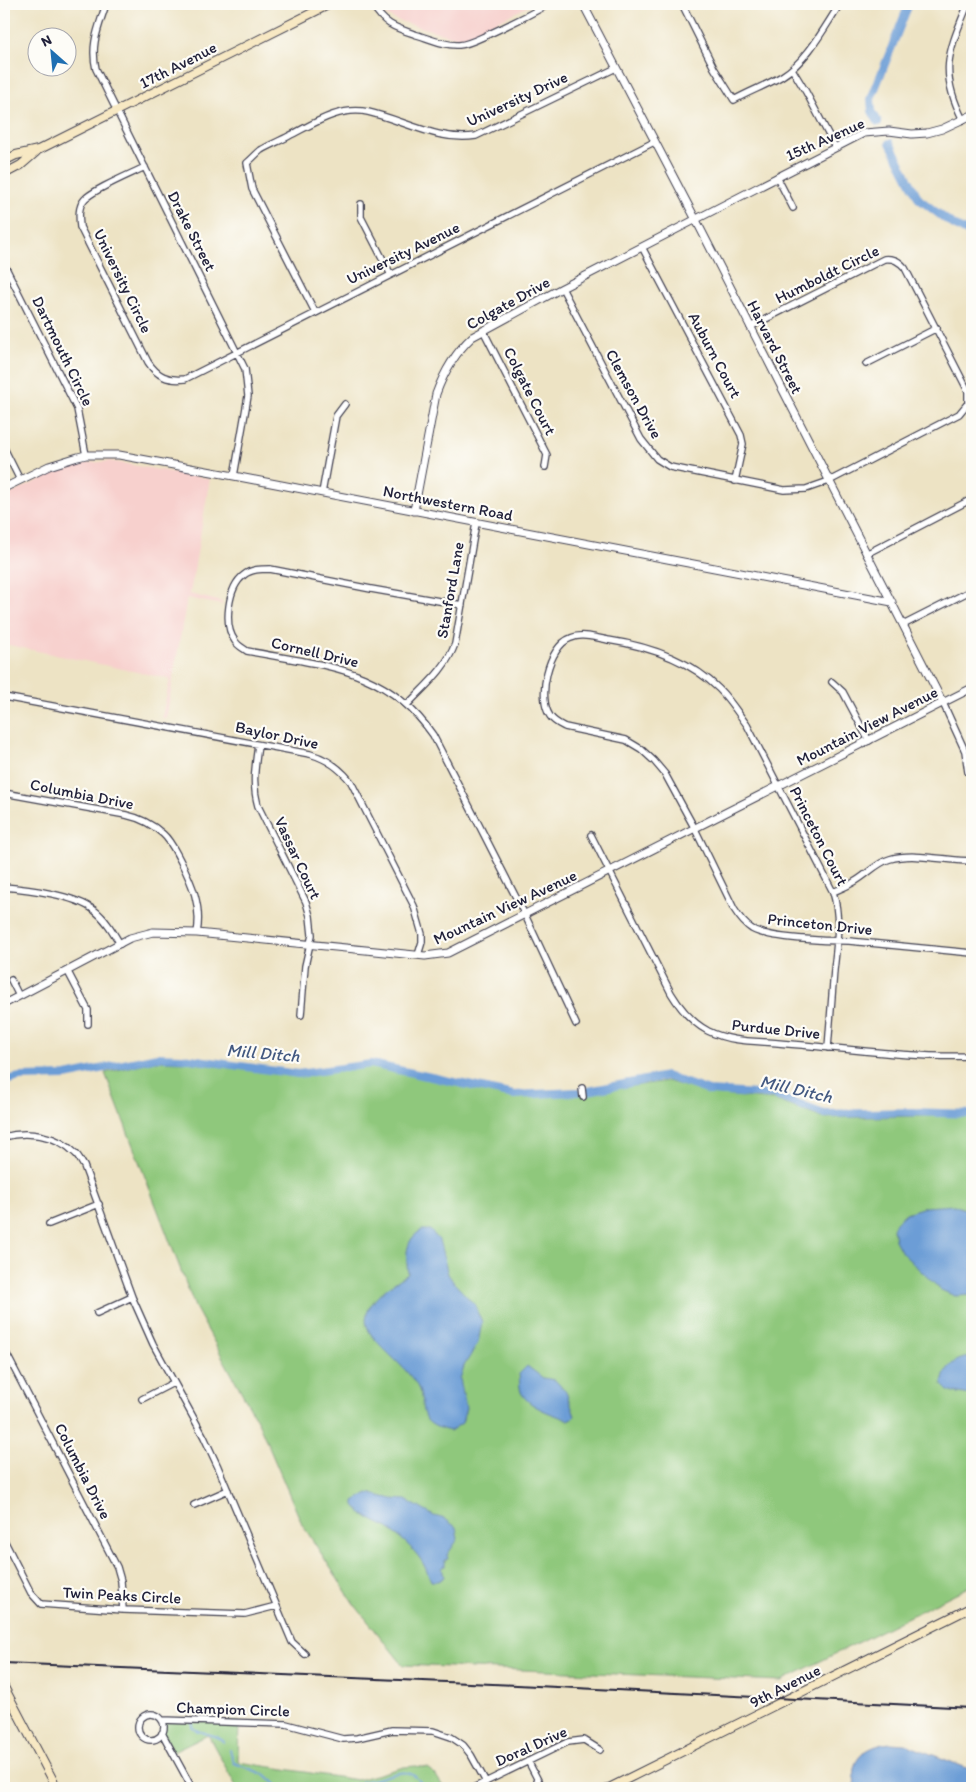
<svg xmlns="http://www.w3.org/2000/svg" width="976" height="1792" font-family="Itim,sans-serif">
	<style>
		.built { fill: #f7d0cd }
		.green { fill: #8fc87c; stroke: #58755c }
		.water { fill: #6c9dd6; stroke: #476088 }
		.lines { fill: none; stroke-linecap: round; stroke-linejoin: round }
		.stream { stroke: #6c9dd6; stroke-width: 2 }
		.canal { stroke: #6c9dd6; stroke-width: 8 }
		.minor-casing { stroke: #403f50; stroke-width: 8 }
		.tertiary-casing { stroke: #403f50; stroke-width: 9 }
		.secondary-casing { stroke: #403f50; stroke-width: 10 }
		.minor { stroke: #fff; stroke-width: 5.5 }
		.tertiary { stroke: #fff; stroke-width: 7 }
		.secondary { stroke: #f7e8c3; stroke-width: 8 }
		.rail { stroke: #22223b; stroke-width: 2 }
		.labels { text-anchor: middle; dominant-baseline: central; stroke-width: 4.5; stroke-linejoin: round; paint-order: stroke }
		.street-label { font-size: 16px; fill: #22223b; stroke: #fdfcf7 }
		.water-label { font-size: 18px; font-style: italic; fill: #435981; stroke: #fdfcf7 }
	</style>
	<rect width="100%" height="100%" fill="#fdfcf7"/>
	<filter id="ink" filterUnits="userSpaceOnUse"><feTurbulence type="fractalNoise" baseFrequency=".02" numOctaves="2"/><feDisplacementMap in="SourceGraphic" scale="10" xChannelSelector="R" yChannelSelector="G"/><feConvolveMatrix kernelMatrix="1 2 1 2 8 2 1 2 1" color-interpolation-filters="sRGB"/></filter>
	<filter id="wash" filterUnits="userSpaceOnUse"><feTurbulence type="fractalNoise" baseFrequency=".0096" numOctaves="4" result="noise"/><feDisplacementMap in="SourceGraphic" scale="20" xChannelSelector="R" yChannelSelector="G"/><feGaussianBlur stdDeviation="1.12" result="paint"/><feColorMatrix in="noise" values="0 0 0 0 0 0 0 0 0 0 0 0 0 0 0 0 0 1.4 0 .05"/><feComposite in="paint" operator="in"/></filter>
	<g filter="url(#wash)">
		<rect width="100%" height="100%" fill="#ede3c4"/>
		<path class="built" d="M 379,4 L 533,4 L 461,39 L 396,20 L 386,15 Z
			M 110,461 L 210,479 L 190,594 L 222,602 L 222,605 L 187,598 L 166,719 L 162,717 L 170,679 L 4,644 L 4,497 L 60,470 L 87,463 Z"/>
		<path class="green" d="M 154,1061 L 187,1062 L 297,1077 L 371,1067 L 511,1097 L 572,1095 L 667,1081 L 711,1094 L 775,1100 L 822,1118 L 972,1115 L 972,1585 L 781,1681 L 403,1665 L 354,1604 L 302,1524 L 259,1424 L 195,1307 L 105,1073 Z
			M 163,1722 L 239,1722 L 238,1762 L 357,1780 L 404,1767 L 416,1766 L 427,1768 L 435,1774 L 444,1788 L 401,1788 L 398,1782 L 385,1788 L 237,1788 L 208,1735 L 173,1752 L 162,1733 Z"/>
		<path class="water" d="M 954,1205 L 972,1212 L 972,1295 L 955,1296 L 941,1290 L 902,1253 L 895,1240 L 893,1229 L 896,1222 L 906,1213 L 925,1207 Z
			M 422,1230 L 430,1230 L 439,1240 L 448,1274 L 454,1283 L 475,1305 L 482,1322 L 478,1343 L 464,1366 L 460,1379 L 466,1408 L 462,1423 L 450,1431 C 409,1422 431,1404 414,1381 C 403,1365 386,1353 374,1338 C 350,1311 387,1287 408,1274 C 406,1256 404,1240 422,1230 Z
			M 972,1357 L 972,1397 L 970,1395 L 948,1391 L 942,1385 C 944,1368 954,1358 972,1357 Z
			M 527,1366 L 543,1378 L 555,1380 L 566,1392 L 575,1416 L 569,1420 C 555,1415 530,1408 522,1394 C 519,1389 520,1381 519,1374 Z
			M 368,1493 L 392,1499 L 406,1500 L 434,1516 L 445,1519 L 456,1527 L 458,1539 L 447,1555 L 448,1559 L 445,1560 L 445,1566 L 442,1568 L 444,1577 L 438,1581 L 431,1581 C 428,1574 425,1566 421,1560 C 415,1550 396,1533 386,1527 C 374,1521 362,1516 354,1505 L 354,1501 Z
			M 891,1743 L 905,1744 L 972,1770 L 972,1788 L 857,1788 C 845,1761 866,1745 891,1743 Z"/>
		<g class="lines">
			<path class="stream" d="M 192,1723 L 192,1727 C 201,1736 215,1732 224,1742
				M 230,1750 L 234,1763 L 266,1775 L 280,1788
				M 361,1782 C 367,1781 374,1780 380,1778 C 399,1772 413,1766 424,1788
				M 351,1788 L 356,1784"/>
			<path class="canal" d="M 878,122 L 872,111 L 871,99 L 909,4
				M 890,143 L 919,199 L 952,224 L 972,235
				M 4,1081 L 20,1077 L 66,1076 L 157,1057 L 183,1058 L 298,1074 L 371,1064 L 514,1095 L 577,1092
				M 588,1091 L 666,1076 L 709,1091 L 773,1095 L 824,1114 L 910,1112 L 972,1114"/>
		</g>
	</g>
	<g filter="url(#ink)">
		<g class="lines">
			<defs>
				<path id="minor" d="M 106,4 C 99,27 90,44 96,69 L 245,369 L 248,396 L 234,476
					M 372,4 C 384,24 393,27 414,34 C 428,38 444,46 459,45 C 469,44 478,39 487,35 C 509,25 529,15 549,4
					M 682,4 L 714,68 L 734,100 C 750,91 767,85 782,76 C 808,60 824,28 840,4
					M 792,69 L 806,92 L 835,147
					M 963,120 C 938,71 949,51 968,4
					M 145,167 C 131,174 92,190 84,200 C 78,207 79,217 80,227 L 148,362 C 157,376 168,381 185,379 L 654,142
					M 777,177 L 793,208
					M 361,204 L 361,217 L 391,275
					M 642,247 L 741,435 L 743,444 L 735,481
					M 4,264 L 77,409 L 86,455
					M 562,288 L 641,439 L 657,459 L 670,467 L 784,490 L 806,489 L 829,481 L 959,414 L 968,403 L 968,391 L 905,268 C 899,261 894,258 884,259 L 750,327
					M 315,312 L 252,189 L 247,163 C 252,159 256,154 261,150 C 269,145 280,141 289,136 C 313,124 339,106 368,112 C 404,120 438,142 476,136 L 616,68
					M 483,330 L 547,455 L 545,467
					M 866,364 L 937,328
					M 4,448 L 20,480
					M 322,493 L 336,416 L 345,404
					M 866,554 L 972,499
					M 462,605 L 371,589 L 270,569 C 261,569 251,569 244,575 C 228,587 223,625 235,641 C 238,646 243,648 247,651 C 323,666 385,666 433,735 L 525,915 L 576,1024
					M 903,625 L 972,590
					M 832,682 L 843,692 L 869,741
					M 4,697 L 310,754 C 328,759 340,768 351,782 L 414,906 L 422,934 L 422,942 L 418,955
					M 943,703 L 965,751 L 968,772
					M 408,704 C 426,685 446,669 455,644 L 476,523
					M 258,745 C 255,768 252,784 258,806 L 306,902 L 310,916 L 312,935 L 305,966 L 301,1015
					M 4,793 L 126,815 C 140,818 152,824 163,834 C 171,841 175,851 180,860 C 192,883 202,906 197,933
					M 591,835 L 671,993 C 680,1008 691,1022 708,1031 C 730,1042 754,1041 778,1043 C 843,1048 907,1058 972,1056
					M 4,887 C 29,889 74,895 94,910 C 106,919 113,932 120,944
					M 833,892 C 840,889 848,886 854,882 C 867,875 876,863 890,859 C 914,852 947,861 972,861
					M 68,972 L 88,1010 L 88,1024
					M 11,980 L 19,996
					M 828,1048 C 830,1022 832,996 834,970 C 837,943 841,918 833,892 L 747,725 C 738,713 730,700 719,689 C 690,660 647,646 608,640 C 597,638 582,633 571,638 C 548,646 537,698 550,716 C 554,722 559,724 565,727 L 626,740 L 641,749 L 654,761 L 665,774 L 695,829 L 734,909 C 739,917 744,924 752,929 C 770,939 828,941 849,941 L 972,953
					M 582,1088 L 583,1097
					M 4,1137 C 27,1130 57,1135 75,1153 C 79,1156 81,1162 84,1166 L 132,1297 L 153,1344 L 204,1437 L 218,1467 L 292,1642 L 305,1654
					M 49,1224 L 99,1204
					M 97,1313 L 132,1297
					M 4,1349 L 117,1567 L 121,1581 L 123,1610
					M 142,1399 L 173,1383
					M 194,1505 L 228,1490
					M 4,1540 L 31,1593 L 41,1604 L 123,1610 L 245,1614 L 276,1606
					M138 1727a13 13 0 1 1 26 0a13 13 0 1 1-26 0Z
					M 162,1720 L 286,1724 L 343,1739 L 357,1738 L 392,1730 L 433,1731 L 451,1737 L 463,1745 L 471,1755 L 486,1782
					M 162,1733 L 192,1788
					M 528,1761 L 542,1788
					M 473,1788 L 568,1742 L 584,1740 L 600,1750"/>
				<path id="tertiary" d="M 583,4 L 696,220 L 943,703
					M 4,488 L 49,466 L 78,457 L 86,455 L 119,455 L 234,476 L 892,602
					M 414,511 L 436,394 C 444,372 455,353 472,337 L 562,288 L 864,133 L 889,131 L 912,134 L 927,133 L 942,129 L 972,115
					M 4,1004 L 130,938 L 153,932 L 197,933 L 425,956 L 448,953 L 972,688"/>
				<path id="secondary" d="M 4,161 L 16,155 L 38,150 L 330,4
					M 4,174 L 21,165 L 36,152
					M 4,1687 L 57,1788
					M 609,1788 L 972,1607"/>
			</defs>
			<use href="#minor" class="minor-casing"/>
			<use href="#tertiary" class="tertiary-casing"/>
			<use href="#secondary" class="secondary-casing"/>
			<use href="#minor" class="minor"/>
			<use href="#tertiary" class="tertiary"/>
			<use href="#secondary" class="secondary"/>
			<path class="rail" d="M 4,1663 L 517,1685 L 972,1708"/>
		</g>
	</g>
	<g class="labels">
		<g class="street-label">
			<text transform="translate(178 65) rotate(-27)">17th Avenue</text>
			<text transform="translate(517 99) rotate(-25)">University Drive</text>
			<text transform="translate(825 139) rotate(-24)">15th Avenue</text>
			<text transform="translate(192 231) rotate(63)">Drake Street</text>
			<text transform="translate(403 253) rotate(-26)">University Avenue</text>
			<text transform="translate(827 274) rotate(-26)">Humboldt Circle</text>
			<text transform="translate(123 281) rotate(64)">University Circle</text>
			<text transform="translate(508 303) rotate(-29)">Colgate Drive</text>
			<text transform="translate(775 347) rotate(63)">Harvard Street</text>
			<text transform="translate(63 351) rotate(64)">Dartmouth Circle</text>
			<text transform="translate(715 355) rotate(62)">Auburn Court</text>
			<text transform="translate(530 391) rotate(63)">Colgate Court</text>
			<text transform="translate(634 394) rotate(61)">Clemson Drive</text>
			<text transform="translate(448 503) rotate(11)">Northwestern Road</text>
			<text transform="translate(450 590) rotate(-80)">Stanford Lane</text>
			<text transform="translate(315 652) rotate(13)">Cornell Drive</text>
			<text transform="translate(867 726) rotate(-27)">Mountain View Avenue</text>
			<text transform="translate(277 735) rotate(12)">Baylor Drive</text>
			<text transform="translate(82 794) rotate(11)">Columbia Drive</text>
			<text transform="translate(819 836) rotate(63)">Princeton Court</text>
			<text transform="translate(298 858) rotate(65)">Vassar Court</text>
			<text transform="translate(505 907) rotate(-25)">Mountain View Avenue</text>
			<text transform="translate(820 924) rotate(6)">Princeton Drive</text>
			<text transform="translate(776 1029) rotate(6)">Purdue Drive</text>
			<text transform="translate(83 1471) rotate(63)">Columbia Drive</text>
			<text transform="translate(122 1595) rotate(3)">Twin Peaks Circle</text>
			<text transform="translate(785 1686) rotate(-27)">9th Avenue</text>
			<text transform="translate(233 1709) rotate(2)">Champion Circle</text>
			<text transform="translate(531 1746) rotate(-24)">Doral Drive</text>
		</g>
		<g class="water-label">
			<text transform="translate(263 1053) rotate(5)">Mill Ditch</text>
			<text transform="translate(796 1089) rotate(13)">Mill Ditch</text>
		</g>
	</g>
	<rect width="976" height="1792" fill="none" stroke="#fdfcf7" stroke-width="20"/>
	<g transform="translate(52 52) rotate(333)"><circle r="24" fill="#fdfcf7" stroke="#a5a5ac"/>
	<path d="M0-4L9 19L0 12L-9 19Z" fill="#1f6fb2"/>
	<text y="-8" font-size="14" font-weight="bold" text-anchor="middle" fill="#22223b">N</text>
	</g>
</svg>
